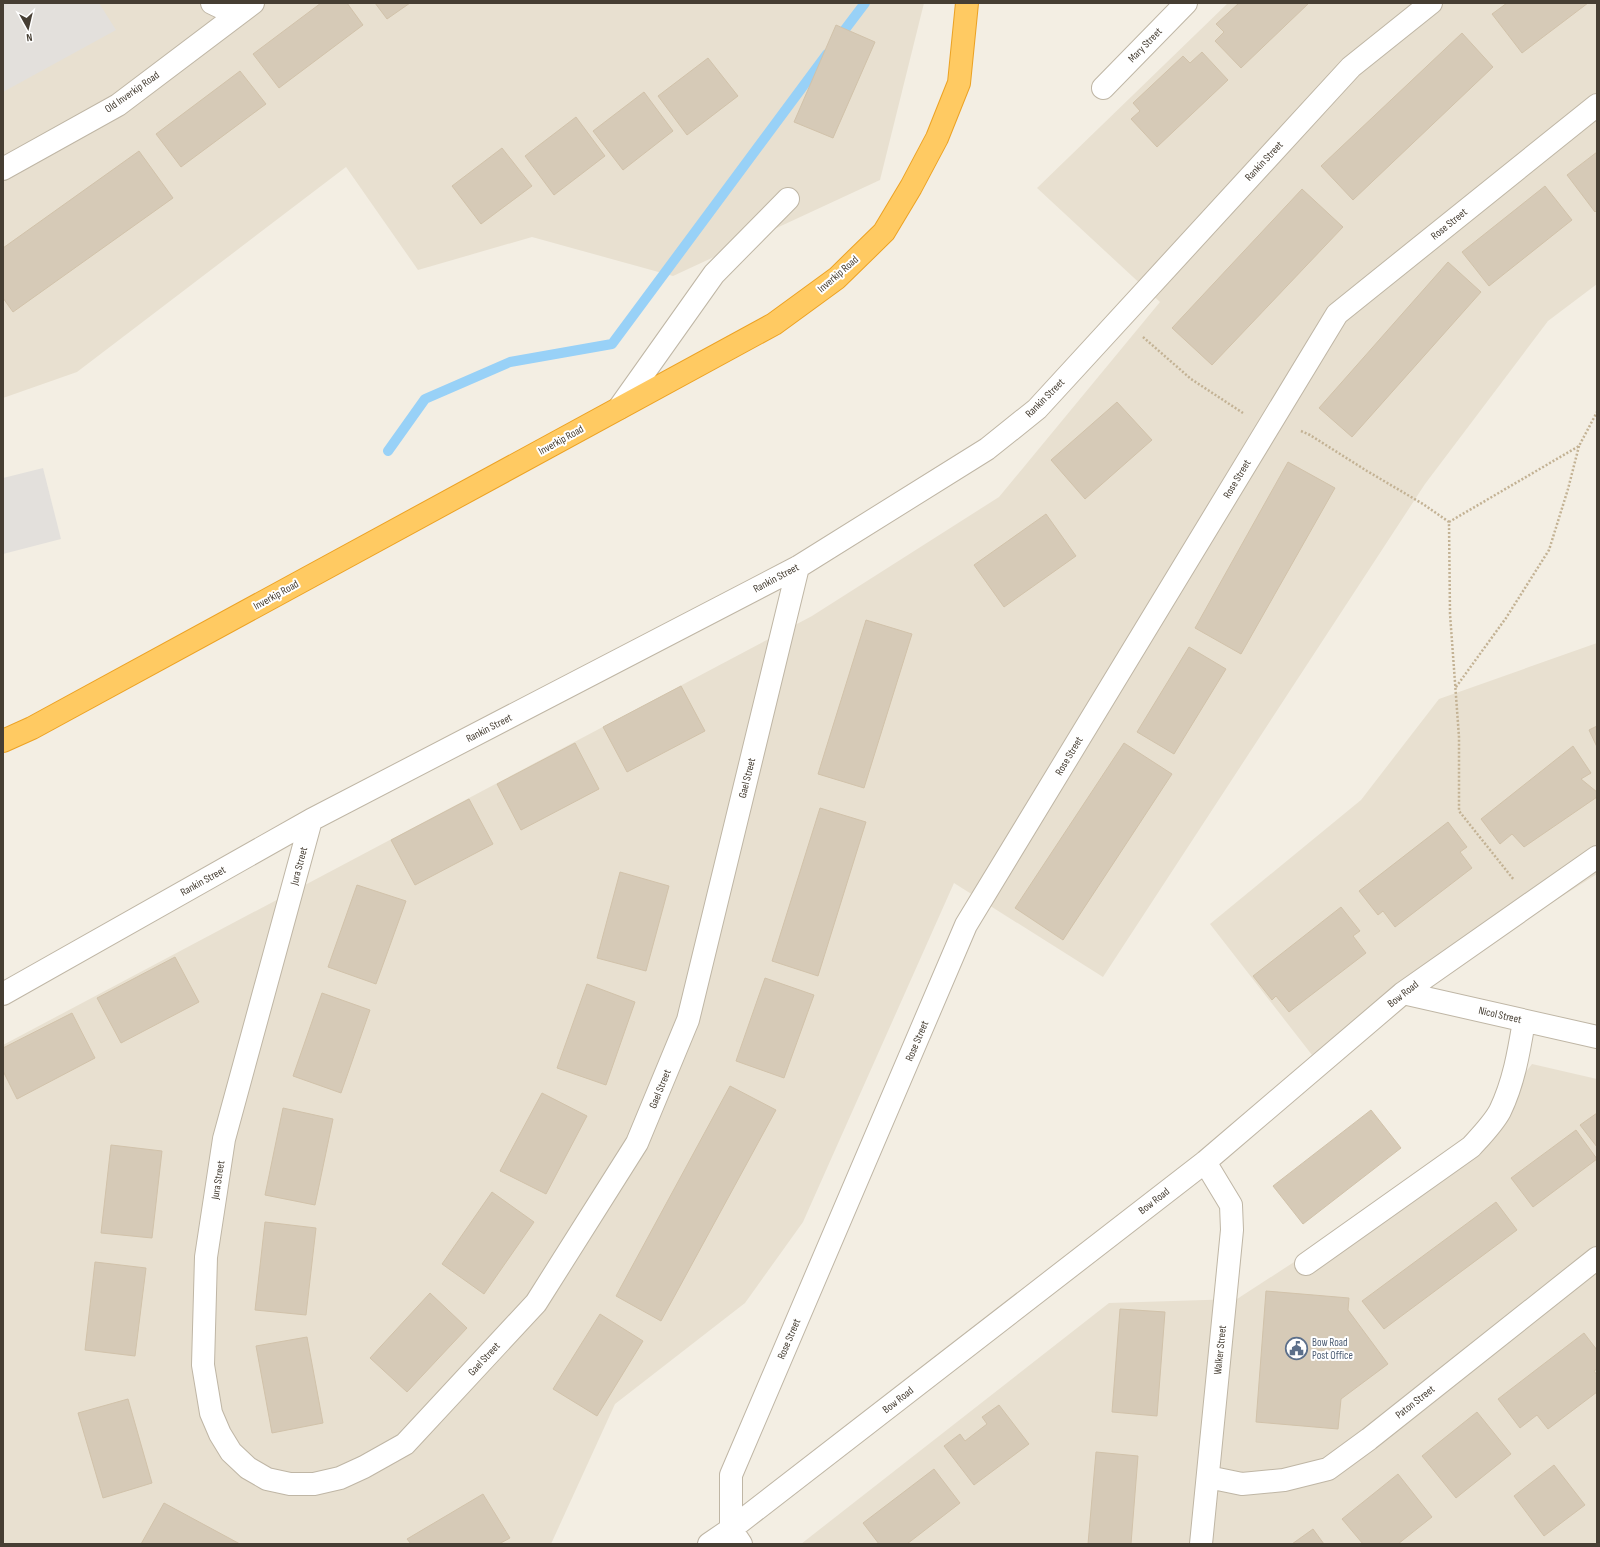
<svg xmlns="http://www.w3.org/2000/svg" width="1600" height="1547" font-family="'Sofia Sans Condensed',sans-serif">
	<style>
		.residential { fill: #e8e0d0 }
		.parking { fill: #e3e0dc }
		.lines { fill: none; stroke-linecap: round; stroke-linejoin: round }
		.stream { stroke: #98d1f7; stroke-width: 10 }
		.building { fill: #d6cab7; stroke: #d1c2aa }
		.minor-casing { stroke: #bfb6a5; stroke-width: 24 }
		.highway-casing { stroke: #eca224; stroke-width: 24 }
		.path { stroke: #c3b294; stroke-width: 2.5; stroke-dasharray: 2 2; stroke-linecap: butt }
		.minor { stroke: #fff; stroke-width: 22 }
		.highway { stroke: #ffca62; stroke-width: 22 }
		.labels { text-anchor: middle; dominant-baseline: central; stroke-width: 4; stroke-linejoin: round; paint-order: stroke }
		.street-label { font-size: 11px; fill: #463e33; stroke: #fff }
		.service-label { font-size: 11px; fill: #4e5e75; stroke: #fff; text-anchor: start }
	</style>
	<rect width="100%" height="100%" fill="#f3eee3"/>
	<path class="residential" d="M 3,3 L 924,3 L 880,180 L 673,276 L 532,237 L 418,270 L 346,167 L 77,372 L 3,398 Z
		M 1228,3 L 1597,3 L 1597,284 L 1548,321 L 1425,484 L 1103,977 L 954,883 L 803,1222 L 745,1303 L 615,1404 L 551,1544 L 3,1544 L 3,1045 L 812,616 L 999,497 L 1160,302 L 1037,188 Z
		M 1597,643 L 1597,874 L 1312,1055 L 1210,924 L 1361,800 L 1439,699 Z
		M 1532,1064 L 1597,1079 L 1597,1544 L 801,1544 L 1109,1303 L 1237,1299 L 1464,1152 Z"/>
	<path class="parking" d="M 3,3 L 99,3 L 116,30 L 3,92 Z
		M 43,468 L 61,539 L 3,554 L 3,478 Z"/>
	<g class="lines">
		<path class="stream" d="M 837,40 L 865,3
			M 388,451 L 425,399 L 510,362 L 612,344 L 827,54"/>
	</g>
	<path class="building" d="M 321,3 L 347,3 L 363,25 L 279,88 L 253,54 Z
		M 375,3 L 410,3 L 387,19 Z
		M 1239,3 L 1309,3 L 1241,68 L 1215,41 L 1224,32 L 1216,24 Z
		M 1507,3 L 1588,3 L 1522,53 L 1492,14 Z
		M 836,25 L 875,42 L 833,138 L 794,122 Z
		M 1462,33 L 1493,67 L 1353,200 L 1321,166 Z
		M 1202,52 L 1228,80 L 1157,147 L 1131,119 L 1140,111 L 1133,103 L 1183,56 L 1190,63 Z
		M 708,58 L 738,96 L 687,135 L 658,96 Z
		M 240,71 L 266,104 L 181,167 L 156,134 Z
		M 644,92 L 673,131 L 623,170 L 593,131 Z
		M 576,117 L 605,156 L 554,195 L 525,156 Z
		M 502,148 L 532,186 L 481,224 L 452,186 Z
		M 139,151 L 173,198 L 13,312 L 3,298 L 3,248 Z
		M 1597,152 L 1597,210 L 1595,212 L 1567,175 Z
		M 1545,186 L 1572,220 L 1489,286 L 1462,252 Z
		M 1302,189 L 1343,227 L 1212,365 L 1172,328 Z
		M 1448,262 L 1481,292 L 1352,437 L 1319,408 Z
		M 1117,402 L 1152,440 L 1085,499 L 1051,460 Z
		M 1288,462 L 1335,488 L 1241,654 L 1195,628 Z
		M 1046,514 L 1076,556 L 1004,607 L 974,565 Z
		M 866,620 L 912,634 L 864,788 L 818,774 Z
		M 1189,647 L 1226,669 L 1174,754 L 1137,732 Z
		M 681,686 L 705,731 L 627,772 L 603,727 Z
		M 1597,726 L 1597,747 L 1589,730 Z
		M 575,743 L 599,789 L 521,830 L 497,784 Z
		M 1124,743 L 1172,774 L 1063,940 L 1015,908 Z
		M 1573,746 L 1591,773 L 1581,779 L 1597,792 L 1597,797 L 1524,847 L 1512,834 L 1500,844 L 1481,819 Z
		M 469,799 L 493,844 L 415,885 L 391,840 Z
		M 820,808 L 866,822 L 818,976 L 772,961 Z
		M 1448,822 L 1467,847 L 1460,852 L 1472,868 L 1395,927 L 1383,911 L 1378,915 L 1359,891 Z
		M 620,872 L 669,886 L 646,971 L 597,958 Z
		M 357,885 L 406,901 L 376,984 L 328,967 Z
		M 1341,907 L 1360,931 L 1353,936 L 1366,953 L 1289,1012 L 1276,996 L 1272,1000 L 1253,976 Z
		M 175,957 L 199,1002 L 121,1043 L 97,998 Z
		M 765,978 L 814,995 L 784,1078 L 736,1061 Z
		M 587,984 L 635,1002 L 606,1085 L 557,1068 Z
		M 322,993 L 370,1010 L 341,1093 L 293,1076 Z
		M 72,1013 L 95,1058 L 17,1099 L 3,1071 L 3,1048 Z
		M 730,1086 L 776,1110 L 661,1321 L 616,1296 Z
		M 542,1093 L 587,1116 L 546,1194 L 500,1171 Z
		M 283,1108 L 333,1119 L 315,1205 L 265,1195 Z
		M 1371,1110 L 1401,1148 L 1303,1224 L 1273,1186 Z
		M 1597,1113 L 1597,1147 L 1580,1125 Z
		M 1576,1130 L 1597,1159 L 1533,1207 L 1511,1178 Z
		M 111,1145 L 162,1151 L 152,1238 L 101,1233 Z
		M 492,1192 L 534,1222 L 484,1294 L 442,1264 Z
		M 1496,1202 L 1517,1230 L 1384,1329 L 1362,1301 Z
		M 265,1222 L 316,1228 L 306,1315 L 255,1310 Z
		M 95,1262 L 146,1268 L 135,1356 L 85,1350 Z
		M 1266,1291 L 1349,1298 L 1348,1310 L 1388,1364 L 1341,1399 L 1338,1429 L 1256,1422 Z
		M 430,1293 L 467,1328 L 407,1392 L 370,1358 Z
		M 1120,1309 L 1165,1312 L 1157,1416 L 1112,1412 Z
		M 600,1314 L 643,1341 L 597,1416 L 553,1389 Z
		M 1584,1333 L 1597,1350 L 1597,1369 L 1594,1371 L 1597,1375 L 1597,1392 L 1548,1429 L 1537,1415 L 1520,1428 L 1498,1399 Z
		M 307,1337 L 323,1423 L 272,1433 L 256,1346 Z
		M 128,1399 L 152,1483 L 103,1498 L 78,1413 Z
		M 999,1405 L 1029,1444 L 974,1485 L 944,1446 L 960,1434 L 965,1441 L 987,1424 L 982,1417 Z
		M 1477,1412 L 1511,1454 L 1456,1498 L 1422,1456 Z
		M 1096,1452 L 1138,1456 L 1131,1544 L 1088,1544 Z
		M 1554,1465 L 1585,1505 L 1544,1536 L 1514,1496 Z
		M 934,1469 L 960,1503 L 907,1544 L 879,1544 L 863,1523 Z
		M 1398,1474 L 1432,1517 L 1398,1544 L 1363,1544 L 1342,1519 Z
		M 483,1494 L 510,1538 L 499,1544 L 411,1544 L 407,1539 Z
		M 164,1503 L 240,1544 L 141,1544 Z
		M 1313,1529 L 1324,1544 L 1292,1544 Z"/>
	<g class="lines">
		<defs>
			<path id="minor" d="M 212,3 L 237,15
				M 1103,88 L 1186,3
				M 3,169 L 118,105 L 253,3
				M 619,408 L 714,274 L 788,199
				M 311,820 L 224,1139 L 206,1257 L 203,1365 L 211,1413 L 220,1434 L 231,1452 L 248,1468 L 267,1479 L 290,1484 L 314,1484 L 340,1478 L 364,1467 L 405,1444 L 536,1303 L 637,1143 L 688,1020 L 798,567
				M 1403,993 L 1597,1037
				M 3,994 L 311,820 L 798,567 L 987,449 L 1037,409 L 1351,67 L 1431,3
				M 1306,1264 L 1471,1147 C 1481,1136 1493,1124 1500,1111 C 1514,1082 1519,1051 1524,1021
				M 1208,1477 L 1242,1484 L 1284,1480 L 1328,1469 L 1369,1439 L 1597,1258
				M 709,1544 L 731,1529 L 1205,1162 L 1403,993 L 1597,857
				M 741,1544 L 731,1529 L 731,1475 L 966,925 L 1337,314 L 1597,105
				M 1201,1544 L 1232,1230 L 1231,1205 L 1205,1162"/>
			<path id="highway" d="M 3,741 L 32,728 L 774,324 L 837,278 L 884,232 L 911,187 L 937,138 L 959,83 L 967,3"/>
		</defs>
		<use href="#minor" class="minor-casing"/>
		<use href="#highway" class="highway-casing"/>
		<path class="path" d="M 1143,337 L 1191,379 L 1243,413
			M 1301,431 L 1310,435 L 1367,471 L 1423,504 L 1449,522 L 1450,614 L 1459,737 L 1459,811 L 1514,880
			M 1449,522 L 1579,446 L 1597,412
			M 1456,687 L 1506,618 L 1549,550 L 1568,489 L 1579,446"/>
		<use href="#minor" class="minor"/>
		<use href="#highway" class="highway"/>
	</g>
	<defs>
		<symbol id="civic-ring" viewBox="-11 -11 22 22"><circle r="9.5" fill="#fff" stroke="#5c6f8a" stroke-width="1.5"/><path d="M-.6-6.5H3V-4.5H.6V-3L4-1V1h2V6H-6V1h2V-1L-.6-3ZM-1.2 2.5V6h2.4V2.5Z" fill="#5c6f8a"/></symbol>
	</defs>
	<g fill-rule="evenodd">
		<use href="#civic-ring" x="1284" y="1336" width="25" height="25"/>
	</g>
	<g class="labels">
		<g class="street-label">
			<text transform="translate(1145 45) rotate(-46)">Mary Street</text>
			<text transform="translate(132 92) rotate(-35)">Old Inverkip Road</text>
			<text transform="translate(1264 161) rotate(-47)">Rankin Street</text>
			<text transform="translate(1449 224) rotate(-39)">Rose Street</text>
			<text transform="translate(838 274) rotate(-41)">Inverkip Road</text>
			<text transform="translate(1045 398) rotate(-45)">Rankin Street</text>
			<text transform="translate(561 440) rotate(-29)">Inverkip Road</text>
			<text transform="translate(1237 479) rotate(-59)">Rose Street</text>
			<text transform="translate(776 578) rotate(-28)">Rankin Street</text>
			<text transform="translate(276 595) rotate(-29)">Inverkip Road</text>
			<text transform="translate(489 728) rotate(-27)">Rankin Street</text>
			<text transform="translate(1069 756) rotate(-59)">Rose Street</text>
			<text transform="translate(747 778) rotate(-76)">Gael Street</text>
			<text transform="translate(299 866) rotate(-75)">Jura Street</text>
			<text transform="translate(203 881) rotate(-29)">Rankin Street</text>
			<text transform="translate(1403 994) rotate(-38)">Bow Road</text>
			<text transform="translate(1500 1015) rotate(13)">Nicol Street</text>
			<text transform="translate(917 1041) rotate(-67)">Rose Street</text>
			<text transform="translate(660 1089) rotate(-68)">Gael Street</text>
			<text transform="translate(218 1180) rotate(-81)">Jura Street</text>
			<text transform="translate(1154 1201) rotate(-38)">Bow Road</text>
			<text transform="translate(789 1339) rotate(-67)">Rose Street</text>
			<text transform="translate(1220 1350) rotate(-84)">Walker Street</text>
			<text transform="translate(484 1359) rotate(-47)">Gael Street</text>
			<text transform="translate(898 1400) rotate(-38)">Bow Road</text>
			<text transform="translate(1415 1402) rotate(-38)">Paton Street</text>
		</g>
		<g class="service-label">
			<text x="1312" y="1342">Bow Road<tspan x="1312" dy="13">Post Office</tspan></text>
		</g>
	</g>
	<rect width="1600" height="1547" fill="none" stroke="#463e33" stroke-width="8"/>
	<g transform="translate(28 28) rotate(172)" stroke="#ffffff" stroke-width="3" paint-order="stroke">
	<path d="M0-3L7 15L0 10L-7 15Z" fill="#463e33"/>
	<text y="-6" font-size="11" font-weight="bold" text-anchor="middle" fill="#463e33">N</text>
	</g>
</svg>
